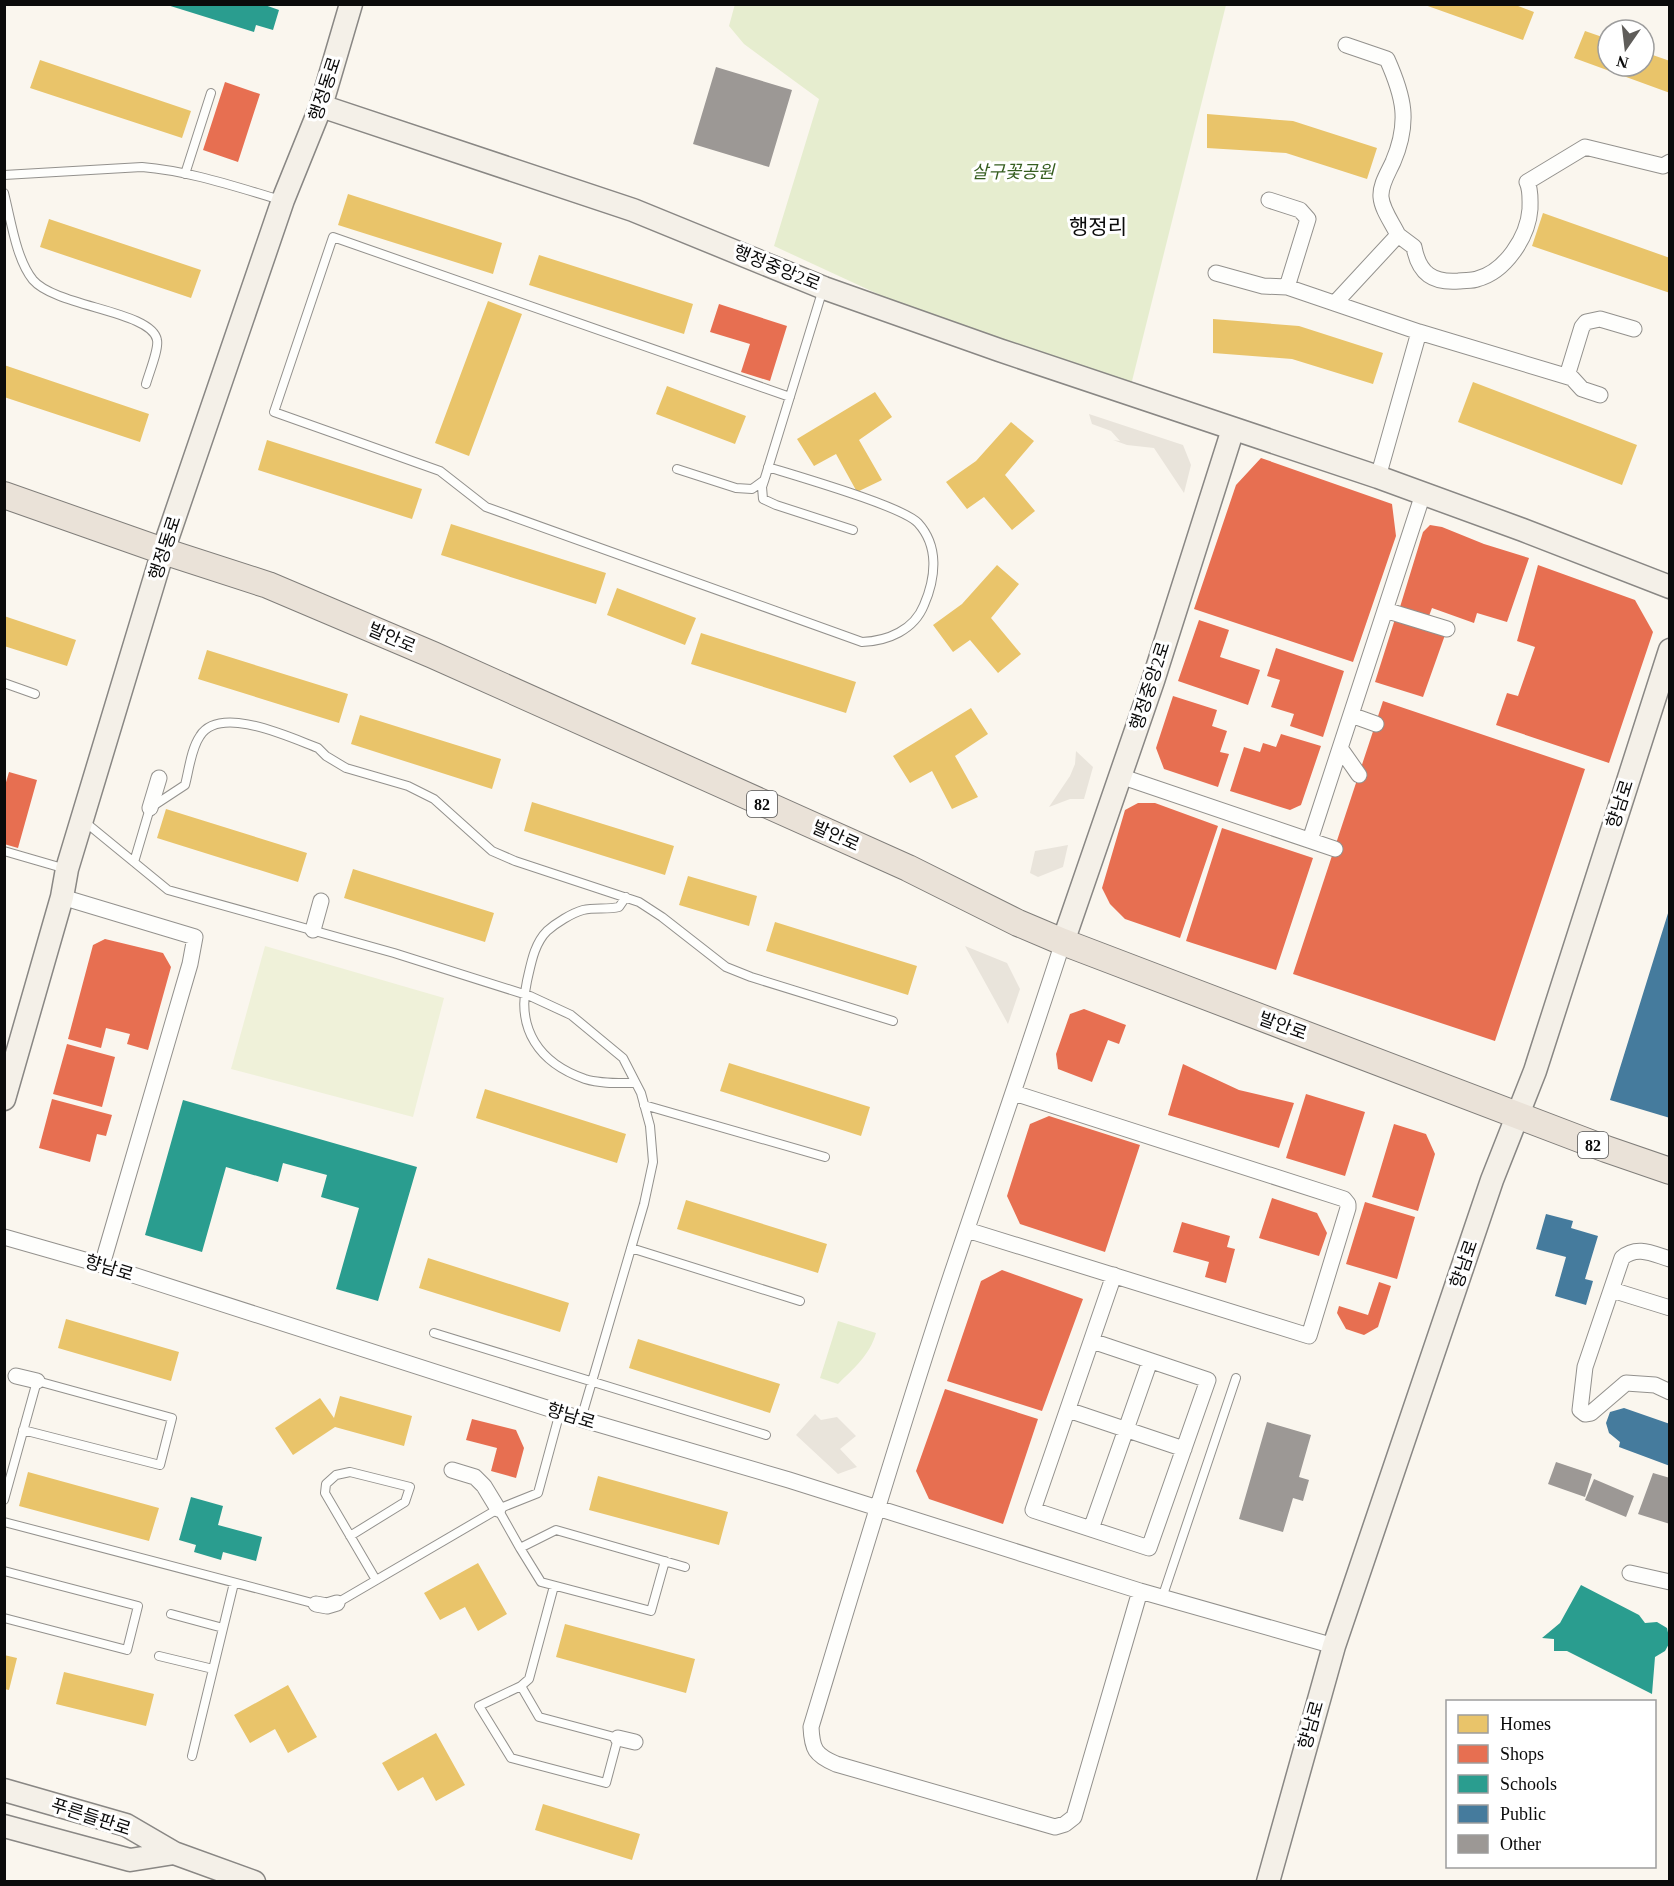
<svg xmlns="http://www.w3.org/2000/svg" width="1674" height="1886" font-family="'Times New Roman','Noto Sans KR',serif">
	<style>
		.green { fill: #e6edcf }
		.pitch { fill: #eff1d9 }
		.plaza { fill: #e9e4db }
		.homes { fill: #e9c46a }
		.shops { fill: #e76f51 }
		.schools { fill: #2a9d8f }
		.public { fill: #457b9d }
		.building { fill: #9c9895 }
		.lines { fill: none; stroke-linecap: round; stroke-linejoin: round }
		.lane-casing { stroke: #93918d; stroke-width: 10 }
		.street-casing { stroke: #93918d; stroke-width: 17 }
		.secondary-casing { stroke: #898784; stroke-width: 25 }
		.primary-casing { stroke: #807e7a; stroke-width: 28 }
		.lane { stroke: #fefefc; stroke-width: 8 }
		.street { stroke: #fefefc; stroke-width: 15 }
		.secondary { stroke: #f4f0e8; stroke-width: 22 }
		.primary { stroke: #eae2d8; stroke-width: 26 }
		.labels { text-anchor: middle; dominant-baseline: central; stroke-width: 6; stroke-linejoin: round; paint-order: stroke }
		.shield { fill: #fff; stroke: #545454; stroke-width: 1.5 }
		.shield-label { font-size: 16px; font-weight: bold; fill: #0b0b0b }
		.street-label { font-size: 18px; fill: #0b0b0b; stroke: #fff }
		.park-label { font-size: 18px; font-style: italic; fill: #365e20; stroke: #fff }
		.quarter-label { font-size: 21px; fill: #0b0b0b; stroke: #fff }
	</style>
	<rect width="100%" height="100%" fill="#faf6ee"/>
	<path class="green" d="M 735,4 L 1226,5 L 1129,393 L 999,350 L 774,246 L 819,99 L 744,44 L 729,26 Z
		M 838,1321 L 876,1333 C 870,1355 854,1368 838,1384 L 820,1378 Z"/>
	<path class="pitch" d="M 265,946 L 444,998 L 413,1117 L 231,1069 Z"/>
	<path class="plaza" d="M 1089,414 L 1183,445 L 1191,465 L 1184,493 L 1154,448 L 1127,445 L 1113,440 L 1120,441 L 1111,431 L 1092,424 Z
		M 1076,751 L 1093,767 L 1084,799 L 1070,799 L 1049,807 L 1070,776 L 1075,764 Z
		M 1068,845 L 1063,867 L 1038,877 L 1030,873 L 1035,851 Z
		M 965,946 L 1007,963 L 1020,989 L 1008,1024 Z
		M 815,1414 L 821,1420 L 837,1417 L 856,1436 L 840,1449 L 857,1467 L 838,1474 L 796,1435 Z"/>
	<path class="homes" d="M 1513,4 L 1534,12 L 1523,40 L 1425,5 Z
		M 1585,31 L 1608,39 L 1608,66 L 1644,66 L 1644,52 L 1670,61 L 1670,93 L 1574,58 Z
		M 40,60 L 191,111 L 182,138 L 30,88 Z
		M 1207,114 L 1293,121 L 1377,148 L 1367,179 L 1286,153 L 1207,148 Z
		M 348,194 L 502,243 L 493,274 L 338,225 Z
		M 1543,213 L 1670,258 L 1670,293 L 1532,246 Z
		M 49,219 L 201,270 L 191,298 L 40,247 Z
		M 539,255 L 693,304 L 684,334 L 529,285 Z
		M 488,301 L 522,314 L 469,456 L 435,443 Z
		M 1213,319 L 1299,326 L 1383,353 L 1373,384 L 1292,359 L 1213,353 Z
		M 4,365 L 149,414 L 140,442 L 4,397 Z
		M 1473,382 L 1637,445 L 1622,485 L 1458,422 Z
		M 667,386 L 746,416 L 735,444 L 656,414 Z
		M 875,392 L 892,417 L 859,440 L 882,480 L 857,492 L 836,454 L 814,466 L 797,439 Z
		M 1011,422 L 1034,441 L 1005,475 L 1035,511 L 1012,530 L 984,497 L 967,509 L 946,482 L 976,461 Z
		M 267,440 L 422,489 L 412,519 L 258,470 Z
		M 451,524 L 606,573 L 596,604 L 441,555 Z
		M 997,565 L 1019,584 L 991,618 L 1021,654 L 998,673 L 970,640 L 953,652 L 933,625 L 962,604 Z
		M 617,588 L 696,618 L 685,645 L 607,615 Z
		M 4,616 L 76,640 L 67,666 L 4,646 Z
		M 701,633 L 856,682 L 846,713 L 691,664 Z
		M 207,650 L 348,694 L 339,723 L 198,679 Z
		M 971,708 L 988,734 L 955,756 L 978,797 L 952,809 L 932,771 L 910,783 L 893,756 Z
		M 360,715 L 501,759 L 492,789 L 351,744 Z
		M 532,802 L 674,846 L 665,875 L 524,831 Z
		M 166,809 L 307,853 L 298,882 L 157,838 Z
		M 353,869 L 494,913 L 485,942 L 344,898 Z
		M 688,876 L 757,896 L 749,926 L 679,905 Z
		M 775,922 L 917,966 L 908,995 L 766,951 Z
		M 729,1063 L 870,1107 L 861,1136 L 720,1091 Z
		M 485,1089 L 626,1134 L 617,1163 L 476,1118 Z
		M 686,1200 L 827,1244 L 818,1273 L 677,1229 Z
		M 428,1258 L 569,1303 L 560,1332 L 419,1288 Z
		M 66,1319 L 179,1352 L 171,1381 L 58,1348 Z
		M 638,1339 L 780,1384 L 770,1413 L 629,1368 Z
		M 340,1396 L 412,1416 L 404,1446 L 335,1427 L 293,1455 L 275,1428 L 320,1398 L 334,1418 Z
		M 28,1472 L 159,1508 L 149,1541 L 19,1506 Z
		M 598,1476 L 728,1512 L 719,1545 L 589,1510 Z
		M 478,1563 L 507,1614 L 478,1631 L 465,1607 L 440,1620 L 424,1593 Z
		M 565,1624 L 695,1659 L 686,1693 L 556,1657 Z
		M 4,1655 L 17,1658 L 9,1690 L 4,1689 Z
		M 64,1672 L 154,1694 L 146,1726 L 56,1704 Z
		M 288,1685 L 317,1737 L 288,1753 L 275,1729 L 250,1743 L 234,1715 Z
		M 436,1733 L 465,1785 L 436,1801 L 423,1777 L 398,1791 L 382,1763 Z
		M 543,1804 L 640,1834 L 632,1860 L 535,1830 Z"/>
	<path class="shops" d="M 225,82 L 260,94 L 238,162 L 203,150 Z
		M 719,304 L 787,326 L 770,381 L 741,372 L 750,344 L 710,332 Z
		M 1261,458 L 1392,504 L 1396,536 L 1353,662 L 1194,609 L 1236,485 Z
		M 1430,525 L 1442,527 L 1484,544 L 1529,558 L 1507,622 L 1477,613 L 1474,623 L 1432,608 L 1429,616 L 1400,607 L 1423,532 Z
		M 1538,565 L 1635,600 L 1653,632 L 1609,763 L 1496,725 L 1507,693 L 1518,696 L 1535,647 L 1517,641 Z
		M 1395,619 L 1445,635 L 1423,697 L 1375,682 Z
		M 1199,620 L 1229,630 L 1220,657 L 1260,670 L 1248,705 L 1178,681 Z
		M 1276,648 L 1344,671 L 1323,737 L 1290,726 L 1294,714 L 1271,707 L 1280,680 L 1267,676 Z
		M 1173,696 L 1217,710 L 1212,726 L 1227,731 L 1220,752 L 1229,754 L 1218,787 L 1164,769 L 1156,748 Z
		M 1383,701 L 1585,769 L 1495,1041 L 1293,974 Z
		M 1281,734 L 1321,746 L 1301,805 L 1290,810 L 1230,791 L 1244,747 L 1260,752 L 1263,743 L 1276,747 Z
		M 9,772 L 37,780 L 18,848 L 4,844 L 4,789 Z
		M 1138,803 L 1155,803 L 1218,826 L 1180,938 L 1125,919 L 1110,904 L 1102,888 L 1125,810 Z
		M 1222,828 L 1313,858 L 1276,970 L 1186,941 Z
		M 105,939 L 163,953 L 171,967 L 148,1050 L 127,1044 L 130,1034 L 106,1028 L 101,1048 L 68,1039 L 93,945 Z
		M 1084,1009 L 1126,1025 L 1119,1044 L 1108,1040 L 1092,1082 L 1058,1069 L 1056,1054 L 1070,1014 Z
		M 67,1044 L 115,1057 L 102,1107 L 53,1094 Z
		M 1183,1064 L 1239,1090 L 1294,1103 L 1279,1148 L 1168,1115 Z
		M 1306,1094 L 1365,1112 L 1345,1176 L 1286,1158 Z
		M 52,1099 L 112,1115 L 106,1136 L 97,1134 L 90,1162 L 39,1148 Z
		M 1049,1116 L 1140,1145 L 1105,1252 L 1020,1224 L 1007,1196 L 1030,1124 Z
		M 1394,1124 L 1426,1134 L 1435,1154 L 1418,1211 L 1372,1197 Z
		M 1272,1198 L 1317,1213 L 1327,1233 L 1319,1256 L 1259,1238 Z
		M 1365,1202 L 1415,1217 L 1397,1279 L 1346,1264 Z
		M 1182,1222 L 1230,1236 L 1227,1247 L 1235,1249 L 1226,1283 L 1205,1277 L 1209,1262 L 1173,1252 Z
		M 1002,1270 L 1083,1299 L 1042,1411 L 947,1381 L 981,1281 Z
		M 1379,1282 L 1391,1286 L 1378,1327 L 1364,1335 L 1346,1329 L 1337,1313 L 1339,1306 L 1368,1315 Z
		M 945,1389 L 1038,1419 L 1003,1524 L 929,1499 L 916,1471 Z
		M 472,1419 L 516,1430 L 524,1448 L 516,1478 L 491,1471 L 497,1448 L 466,1440 Z"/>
	<path class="schools" d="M 164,4 L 262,4 L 279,10 L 273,30 L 256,25 L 254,32 Z
		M 183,1100 L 417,1167 L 378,1301 L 336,1289 L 359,1208 L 321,1197 L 327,1175 L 283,1163 L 278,1182 L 226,1167 L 202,1252 L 145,1235 Z
		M 191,1497 L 223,1506 L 218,1525 L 262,1537 L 256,1561 L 223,1552 L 221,1560 L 194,1552 L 196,1545 L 179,1540 Z
		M 1581,1585 L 1639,1615 L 1645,1623 L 1657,1622 L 1667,1628 L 1670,1642 L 1665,1651 L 1655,1657 L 1652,1694 L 1567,1651 L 1554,1651 L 1554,1639 L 1542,1638 L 1560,1623 Z"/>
	<path class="public" d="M 1669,910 L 1670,910 L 1670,1118 L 1610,1100 Z
		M 1546,1214 L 1573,1221 L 1571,1228 L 1598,1236 L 1585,1279 L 1593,1281 L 1586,1305 L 1555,1296 L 1566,1257 L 1536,1249 Z
		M 1624,1408 L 1670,1424 L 1670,1466 L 1619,1447 L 1620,1442 L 1609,1433 L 1606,1423 L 1610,1412 Z"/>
	<path class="building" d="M 716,67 L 792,90 L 769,167 L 693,144 Z
		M 1267,1422 L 1311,1435 L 1299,1477 L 1309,1480 L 1303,1501 L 1293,1498 L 1283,1532 L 1239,1519 Z
		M 1556,1462 L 1592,1474 L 1585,1497 L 1548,1484 Z
		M 1653,1473 L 1670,1478 L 1670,1524 L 1638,1514 Z
		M 1594,1479 L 1634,1496 L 1626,1517 L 1585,1500 Z"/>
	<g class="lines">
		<defs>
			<path id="lane" d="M 185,174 L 211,93
				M 4,175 L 142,167 C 190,171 236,187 281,200
				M 4,193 C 11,220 16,259 33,280 C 56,307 152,311 157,340 C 159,349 149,373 146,384
				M 823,289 L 764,481 L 762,487 L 763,499 L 776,505 L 853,530
				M 768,467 C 796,476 902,506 918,523 C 939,546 936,577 924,605 C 914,630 888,641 862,642 L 486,507 L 440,471 L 274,412 L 333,237 L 790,397
				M 677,469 L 736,488 L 752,489 L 763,481
				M 4,683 L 35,694
				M 85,822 L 168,890 L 394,953 L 530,996 L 571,1015 L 623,1058 L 641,1093 L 650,1126 L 653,1162 L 644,1204 L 581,1419
				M 4,851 L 66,869
				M 134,862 L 150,808 L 185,785 C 189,770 191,749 200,736 C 220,704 291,738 318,748 L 326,756 L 346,768 L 408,786 L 434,799 L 492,851 L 515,861 L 639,902 L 662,917 L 726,967 L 751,977 L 893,1021
				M 626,897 L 619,907 C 607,910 595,907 583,910 C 572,913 556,923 547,931 C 534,944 531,964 527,981 C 516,1029 539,1063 585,1079 C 601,1084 619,1083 635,1083
				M 644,1105 L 825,1157
				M 631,1248 L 800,1301
				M 434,1333 L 766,1435
				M 4,1500 L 37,1381 L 172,1418 L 160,1465 L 23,1430
				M 498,1509 L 520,1548 L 556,1530 L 685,1567
				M 4,1522 L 316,1604
				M 350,1536 L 405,1502 L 410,1487 L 350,1472 L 336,1475 L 326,1484 L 325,1493 L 376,1580
				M 520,1548 L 541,1582 L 651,1611 L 665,1561
				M 4,1571 L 138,1606 L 127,1650 L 4,1618
				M 1162,1598 L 1236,1378
				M 337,1603 L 498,1509 L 538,1493 L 560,1412
				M 171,1614 L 223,1628
				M 159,1656 L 213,1669
				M 521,1686 L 539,1717 L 618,1738 L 606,1783 L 511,1758 L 479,1706 L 521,1686 L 529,1679 L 554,1586
				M 192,1756 L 234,1583"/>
			<path id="street" d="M 1269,200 L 1300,210 L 1308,219 L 1287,287
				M 1398,235 L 1414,247 C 1419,274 1433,283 1459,281 C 1465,280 1472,281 1477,279 C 1505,272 1528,237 1530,209 C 1530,200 1531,190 1527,182 L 1585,147 L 1663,166 L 1670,162
				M 1216,273 L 1263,286 L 1287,287 L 1419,332
				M 1335,303 L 1398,235 C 1393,224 1382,210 1381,197 C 1380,185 1388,173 1393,162 C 1410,122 1404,97 1387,59 L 1346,45
				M 1567,376 L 1582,327 L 1586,322 L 1600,319 L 1634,329
				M 1378,477 L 1419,332 L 1572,378 L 1582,389 L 1600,395
				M 1385,610 L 1447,629
				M 1351,715 L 1376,724
				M 1340,748 L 1359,775
				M 1120,776 L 1335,849
				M 150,808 L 159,778
				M 1310,840 L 1423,494
				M 62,897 L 195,937 L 190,964 L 102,1265
				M 313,930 L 321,901
				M 1063,942 C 1027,1053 989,1163 952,1273 C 902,1423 857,1575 811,1727 C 812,1749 815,1755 836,1764 L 1055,1827 L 1065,1824 L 1074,1817 L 1140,1591
				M 967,1230 L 1309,1336 L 1348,1208 L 1348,1204 L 1344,1199 L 1014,1093
				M 4,1237 L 102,1265 L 581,1419 L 789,1480 L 1140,1591 L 1334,1646
				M 1670,1259 C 1653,1254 1637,1245 1622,1258 L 1585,1367 L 1580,1410 L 1585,1414 L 1591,1413 L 1626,1383 L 1655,1385 L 1670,1392
				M 1612,1290 L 1670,1308
				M 1092,1341 L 1208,1380 L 1149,1548 L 1033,1510 C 1060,1432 1087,1353 1114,1275
				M 16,1376 L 37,1381
				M 1068,1410 L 1184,1449
				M 452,1470 L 475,1477 L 484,1486 L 498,1509
				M 1091,1529 L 1150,1361
				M 1630,1573 L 1670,1582
				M 316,1604 L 327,1606 L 337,1603
				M 618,1738 L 635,1742"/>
			<path id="secondary" d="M 321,106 L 633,210 L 824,288 L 999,350 L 1378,477 L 1523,530 L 1670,587
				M 1063,942 L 1153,681 L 1233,429
				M 4,1099 L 62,897 L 67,869 L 163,551 L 283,200 L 321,106 L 351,4
				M 4,1790 L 126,1825 L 174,1853 L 254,1882
				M 4,1826 L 130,1860 L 174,1853
				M 1268,1882 L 1334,1646 L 1492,1180 L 1535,1071 L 1670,650"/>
			<path id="primary" d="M 4,495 L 163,551 L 268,585 L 433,655 L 908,868 L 1018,923 L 1063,942 L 1606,1149 L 1670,1171"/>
		</defs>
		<use href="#lane" class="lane-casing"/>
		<use href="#street" class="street-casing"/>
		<use href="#secondary" class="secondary-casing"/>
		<use href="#primary" class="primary-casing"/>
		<use href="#lane" class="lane"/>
		<use href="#street" class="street"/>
		<use href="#secondary" class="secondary"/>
		<use href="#primary" class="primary"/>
	</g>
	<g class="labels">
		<g class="shield">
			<rect x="747" y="791" width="30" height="26" rx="4.5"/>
			<rect x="1578" y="1132" width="30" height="26" rx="4.5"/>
		</g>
		<g class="shield-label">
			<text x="762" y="804">82</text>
			<text x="1593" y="1145">82</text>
		</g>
		<g class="street-label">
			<text transform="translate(325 89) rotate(-72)">행정동로</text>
			<text transform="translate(777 268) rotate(22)">행정중앙2로</text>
			<text transform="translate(165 548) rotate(-72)">행정동로</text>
			<text transform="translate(392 638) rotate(23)">발안로</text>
			<text transform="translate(1150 686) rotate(-72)">행정중앙2로</text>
			<text transform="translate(1620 804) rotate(-72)">향남로</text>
			<text transform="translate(836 836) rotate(24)">발안로</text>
			<text transform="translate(1283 1026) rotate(20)">발안로</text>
			<text transform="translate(1464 1264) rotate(-71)">향남로</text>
			<text transform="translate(109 1268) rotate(17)">향남로</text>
			<text transform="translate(571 1416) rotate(17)">향남로</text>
			<text transform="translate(1311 1725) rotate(-74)">향남로</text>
			<text transform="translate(91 1817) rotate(18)">푸른들판로</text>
		</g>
		<g class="park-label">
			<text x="1013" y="172">살구꽃공원</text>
		</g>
		<g class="quarter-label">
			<text x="1098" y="227">행정리</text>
		</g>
	</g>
	<rect width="1674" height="1886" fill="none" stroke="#0b0b0b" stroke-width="12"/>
	<rect x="1446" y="1700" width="210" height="168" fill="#ffffff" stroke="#9d9d9d" stroke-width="1.5"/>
	<rect x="1458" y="1715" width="30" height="18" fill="#e9c46a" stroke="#9d9d9d" stroke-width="1.5"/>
	<text x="1500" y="1730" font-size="18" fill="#0b0b0b">Homes</text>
	<rect x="1458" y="1745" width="30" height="18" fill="#e76f51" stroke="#9d9d9d" stroke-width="1.5"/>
	<text x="1500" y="1760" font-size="18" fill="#0b0b0b">Shops</text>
	<rect x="1458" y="1775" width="30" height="18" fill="#2a9d8f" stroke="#9d9d9d" stroke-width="1.5"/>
	<text x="1500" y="1790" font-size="18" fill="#0b0b0b">Schools</text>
	<rect x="1458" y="1805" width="30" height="18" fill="#457b9d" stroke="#9d9d9d" stroke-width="1.5"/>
	<text x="1500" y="1820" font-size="18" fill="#0b0b0b">Public</text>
	<rect x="1458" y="1835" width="30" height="18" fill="#9c9895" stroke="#9d9d9d" stroke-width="1.5"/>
	<text x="1500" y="1850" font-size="18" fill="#0b0b0b">Other</text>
	<g transform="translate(1626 48) rotate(194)"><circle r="28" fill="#ffffff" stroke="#9d9d9d" stroke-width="1.5"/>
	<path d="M0-4.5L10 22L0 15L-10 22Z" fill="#5f5d5a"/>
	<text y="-9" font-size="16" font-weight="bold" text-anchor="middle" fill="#0b0b0b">N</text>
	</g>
</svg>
